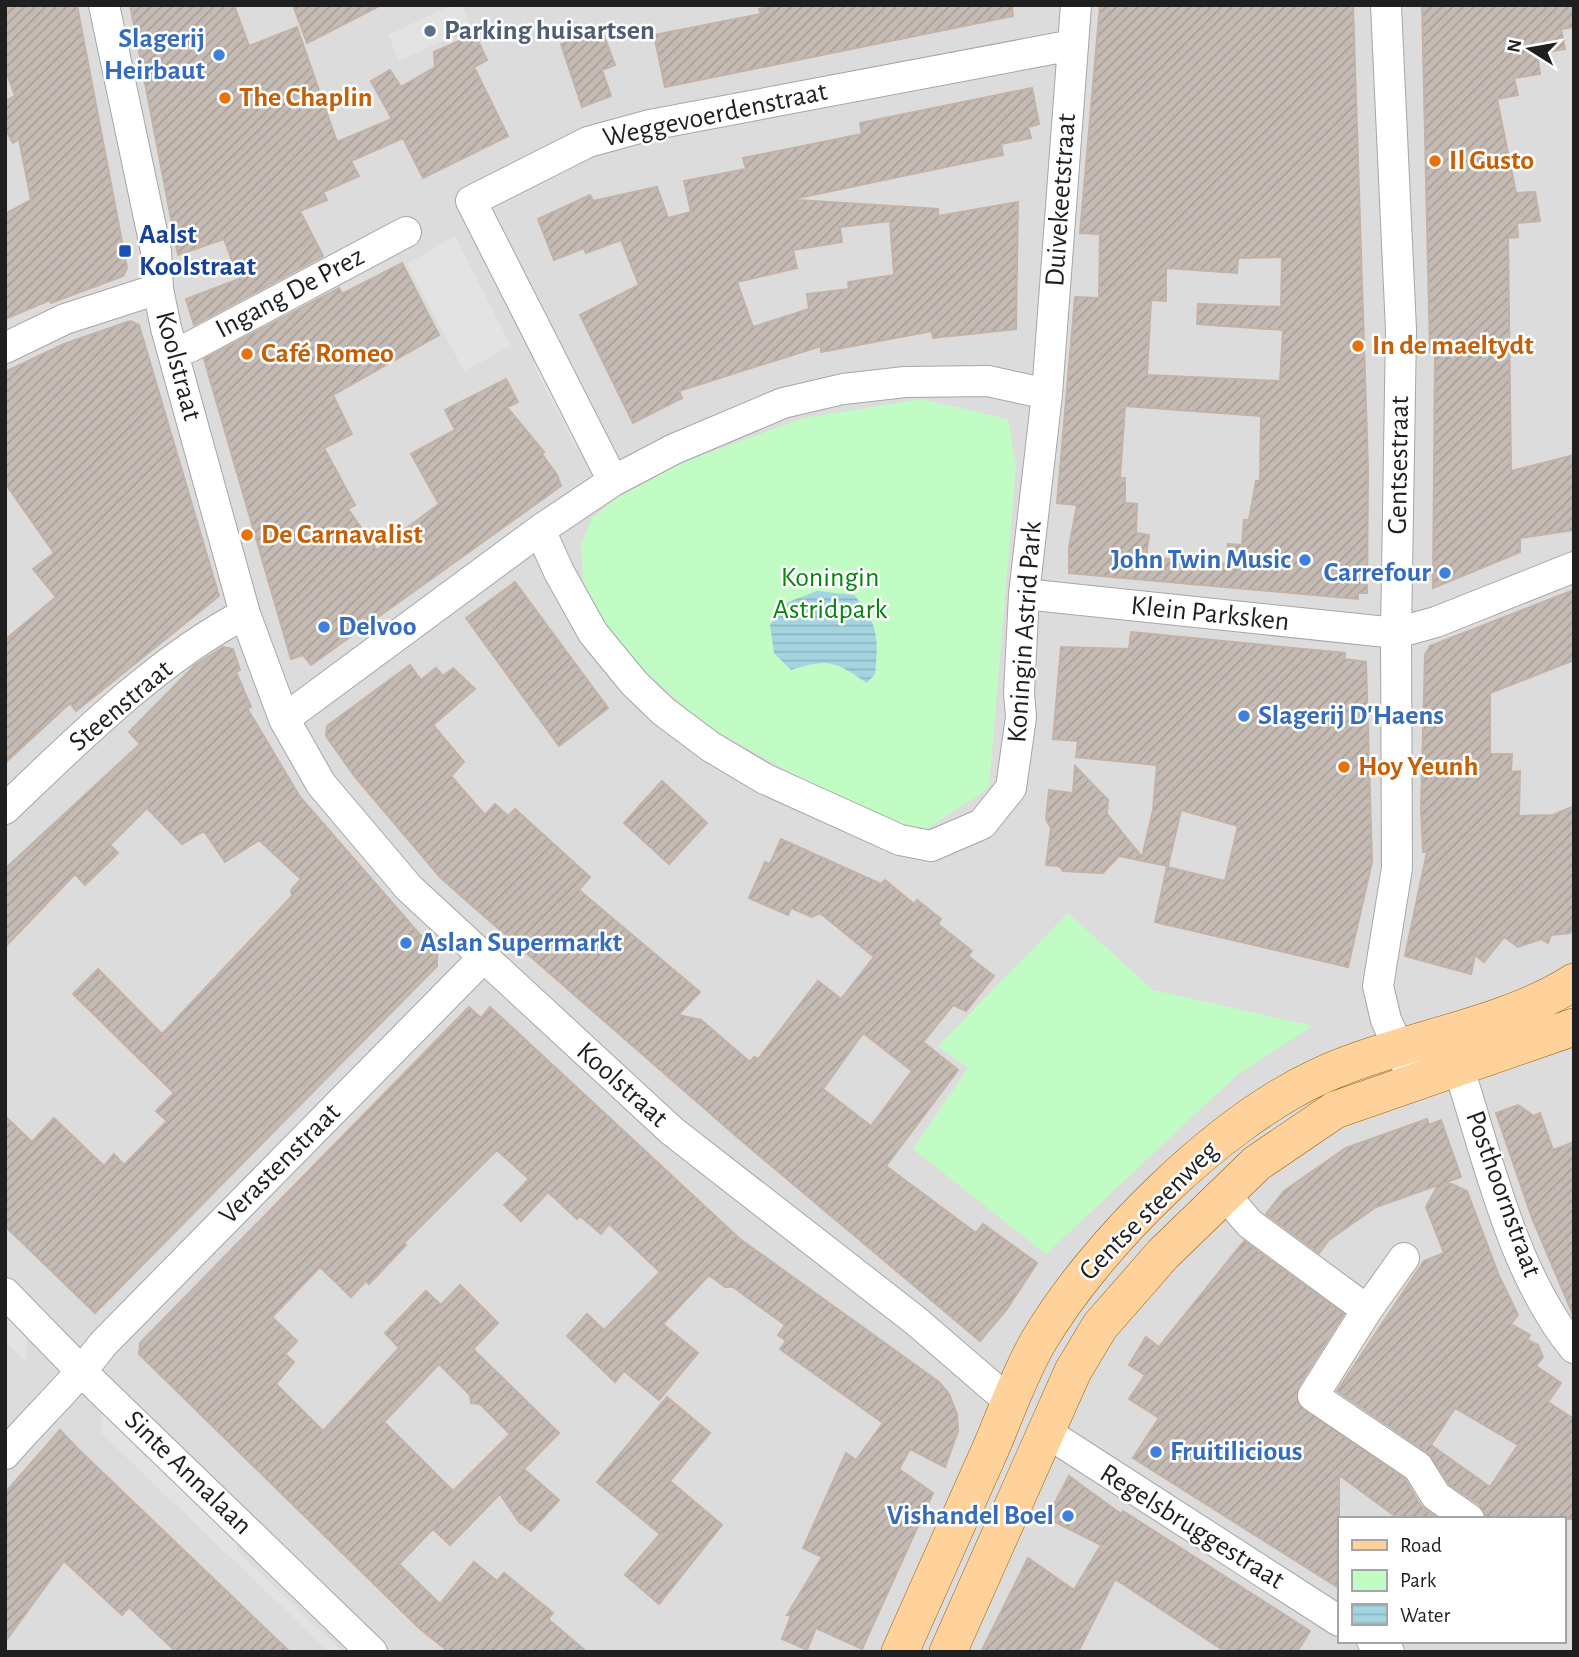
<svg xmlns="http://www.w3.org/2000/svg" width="1579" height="1657" font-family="'Alegreya Sans',sans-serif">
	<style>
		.residential { fill: #dddcdc; fill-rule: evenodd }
		.park { fill: #c0fcc3 }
		.parking { fill: #e3e3e3 }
		.water { fill: url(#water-rules) }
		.building { fill: url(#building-hatch); stroke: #c3b2a6; stroke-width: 2; fill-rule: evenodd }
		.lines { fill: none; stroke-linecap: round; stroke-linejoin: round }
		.minor-casing { stroke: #a6a6a6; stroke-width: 32 }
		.major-casing { stroke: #9a6200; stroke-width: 38 }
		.minor { stroke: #fff; stroke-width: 30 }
		.major { stroke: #ffd19b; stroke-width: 37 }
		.service-dot { fill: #5c6f8a; stroke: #fff; stroke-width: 2.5 }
		.shop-dot { fill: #3f7fe0; stroke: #fff; stroke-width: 2.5 }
		.food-dot { fill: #e8710a; stroke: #fff; stroke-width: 2.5 }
		.transit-dot { fill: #1a4fb4; stroke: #fff; stroke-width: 2.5 }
		.labels { text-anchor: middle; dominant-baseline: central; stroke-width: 5; stroke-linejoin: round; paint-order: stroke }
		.service-label { font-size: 28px; font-weight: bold; fill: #4e5e75; stroke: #fff; text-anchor: start }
		.shop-label { font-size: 28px; font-weight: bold; fill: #366cbe; stroke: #fff; text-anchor: end }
		.food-label { font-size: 28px; font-weight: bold; fill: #c56008; stroke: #fff; text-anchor: start }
		.street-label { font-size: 28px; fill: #1f1f1f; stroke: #fff }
		.transit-label { font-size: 28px; font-weight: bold; fill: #164399; stroke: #fff; text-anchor: start }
		.park-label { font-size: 28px; fill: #06840d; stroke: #fff }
	</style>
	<defs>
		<pattern id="water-rules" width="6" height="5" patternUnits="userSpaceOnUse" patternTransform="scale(1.75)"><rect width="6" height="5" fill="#a3d4e0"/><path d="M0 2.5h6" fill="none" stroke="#8cb6c0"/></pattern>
		<pattern id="building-hatch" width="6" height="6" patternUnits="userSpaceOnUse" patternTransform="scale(1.75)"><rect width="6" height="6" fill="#c5bbb4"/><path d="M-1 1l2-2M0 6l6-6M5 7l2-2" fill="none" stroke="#a9a09a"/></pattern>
	</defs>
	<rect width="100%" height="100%" fill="#f0ece5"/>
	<path class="residential" d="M 5,5 L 1574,5 L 1574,1652 L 5,1652 ZM 1339,1519 L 1563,1519 L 1563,1641 L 1339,1641 Z"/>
	<path class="park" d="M 921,399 L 1008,419 L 1016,466 L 989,788 L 922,832 L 864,814 L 703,723 L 626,654 L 584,590 L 581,545 L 592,518 L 617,498 L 681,463 L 803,418 Z
		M 1068,913 L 1153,990 L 1313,1026 L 1238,1074 L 1046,1254 L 913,1149 L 968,1068 L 938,1046 Z"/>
	<path class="parking" d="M 451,5 L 462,5 L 471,27 L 399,61 L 388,35 Z
		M 455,236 L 511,346 L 464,371 L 407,264 Z
		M 539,360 L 584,443 L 576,448 L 533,365 Z
		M 5,1312 L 27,1333 L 26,1361 L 5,1341 Z
		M 102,1407 L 237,1535 L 237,1551 L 342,1652 L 329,1652 L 101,1433 Z"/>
	<path class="water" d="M 817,591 L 854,595 C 878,623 879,639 875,674 L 867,683 C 834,661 830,658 791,670 L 774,653 L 770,625 L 786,603 Z"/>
	<path class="building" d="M 5,5 L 77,5 L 127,268 L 123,276 L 51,303 L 50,300 L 5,319 L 5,214 L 31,200 L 19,139 L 13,143 L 5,128 L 5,101 L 15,96 L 5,68 Z
		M 130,5 L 234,5 L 249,46 L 297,27 L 337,142 L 392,119 L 371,81 L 390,70 L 401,87 L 435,67 L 434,52 L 475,34 L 487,60 L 474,67 L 508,136 L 423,178 L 403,138 L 351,161 L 359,176 L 323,192 L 327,200 L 300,211 L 323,256 L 194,325 L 186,299 L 239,279 L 224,239 L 178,255 Z
		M 293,5 L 381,5 L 307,43 Z
		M 777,5 L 1012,5 L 1013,16 L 665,87 L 654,35 L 761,14 L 759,9 Z
		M 1100,5 L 1353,5 L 1368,469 L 1367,593 L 1358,593 L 1358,599 L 1069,573 L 1069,547 L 1077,505 L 1057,503 L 1075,297 L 1099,298 L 1100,234 L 1080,233 ZM 1282,257 L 1281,307 L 1198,304 L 1197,324 L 1283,330 L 1280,381 L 1147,375 L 1151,300 L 1166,301 L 1166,268 L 1237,273 L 1238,258 ZM 1125,406 L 1261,416 L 1260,481 L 1256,481 L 1249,520 L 1244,520 L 1242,545 L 1228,544 L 1226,564 L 1146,557 L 1149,535 L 1136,533 L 1137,504 L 1125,503 L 1125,478 L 1120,478 Z
		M 1422,5 L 1574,5 L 1574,27 L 1561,29 L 1565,49 L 1537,54 L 1540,74 L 1514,78 L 1518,95 L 1497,99 L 1516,193 L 1535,192 L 1540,221 L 1517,223 L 1518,237 L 1508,238 L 1511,471 L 1574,455 L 1574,530 L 1520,538 L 1520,552 L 1433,588 L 1435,351 L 1430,352 Z
		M 589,34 L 591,41 L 604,36 L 615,65 L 602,70 L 611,96 L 582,107 L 561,44 Z
		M 1032,88 L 1039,124 L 1028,127 L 1031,138 L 1001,144 L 1003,155 L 798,198 L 798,200 L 938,209 L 938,216 L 1018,202 L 1016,329 L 933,338 L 932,331 L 821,352 L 821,346 L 679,391 L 682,398 L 633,423 L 580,315 L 639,285 L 621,240 L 586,253 L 584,248 L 554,260 L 538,219 L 590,195 L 593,201 L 657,187 L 668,218 L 691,212 L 684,181 L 746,169 L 743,158 L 862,134 L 860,123 ZM 890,221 L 894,275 L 848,282 L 849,289 L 807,294 L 809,309 L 753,327 L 737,282 L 797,268 L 793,250 L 842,242 L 840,227 Z
		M 402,263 L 439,335 L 333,395 L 352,434 L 324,448 L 355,505 L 348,509 L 377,550 L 439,504 L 411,454 L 455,430 L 445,410 L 506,379 L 518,402 L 507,407 L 544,452 L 542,454 L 557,475 L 561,486 L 311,665 L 303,655 L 291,659 L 204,359 L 339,288 L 342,294 Z
		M 130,321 L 139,325 L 219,596 L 76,711 L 70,703 L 5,763 L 5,640 L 56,597 L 33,569 L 54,553 L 5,483 L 5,372 L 64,344 Z
		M 515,582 L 608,708 L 559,746 L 466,618 Z
		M 1574,590 L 1574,660 L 1490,693 L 1490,754 L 1512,754 L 1511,772 L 1520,771 L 1519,816 L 1553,815 L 1574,806 L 1574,926 L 1570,933 L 1551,935 L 1548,943 L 1541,939 L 1518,947 L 1504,937 L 1484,962 L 1475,955 L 1471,974 L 1405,956 L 1427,852 L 1423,852 L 1421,808 L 1425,655 L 1430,646 Z
		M 1131,632 L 1345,653 L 1344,659 L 1366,662 L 1372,862 L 1348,967 L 1155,922 L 1167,867 L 1225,881 L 1238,826 L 1181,810 L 1168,866 L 1119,856 L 1103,873 L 1063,871 L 1059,866 L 1046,865 L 1051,828 L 1046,819 L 1049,790 L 1073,793 L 1075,766 L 1108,800 L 1107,814 L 1142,857 L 1153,810 L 1157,765 L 1076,757 L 1078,741 L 1053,739 L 1061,647 L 1129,649 Z
		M 223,647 L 233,649 L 240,670 L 236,672 L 251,707 L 247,708 L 300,797 L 437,954 L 437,966 L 95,1313 L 5,1226 L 5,1116 L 32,1142 L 54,1118 L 104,1166 L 114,1154 L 124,1165 L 167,1121 L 156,1111 L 174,1093 L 73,994 L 98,969 L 162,1034 L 292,896 L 291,890 L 301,879 L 259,840 L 225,862 L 204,831 L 182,844 L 147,808 L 110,845 L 118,853 L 85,885 L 75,874 L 5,947 L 5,869 L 140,744 L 129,732 L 195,665 Z
		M 410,665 L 421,680 L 436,668 L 443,676 L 453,668 L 475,689 L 433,725 L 464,762 L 451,776 L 485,815 L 495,804 L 508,816 L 515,809 L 590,877 L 579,890 L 700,992 L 678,1015 L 701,1020 L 750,1062 L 754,1057 L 758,1059 L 818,981 L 841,999 L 874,957 L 820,913 L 812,917 L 791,908 L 788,915 L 749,898 L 765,862 L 770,864 L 781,839 L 881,884 L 885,880 L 914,904 L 917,900 L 941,919 L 938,924 L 972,951 L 968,956 L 994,976 L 966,1011 L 953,1005 L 923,1042 L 958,1070 L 886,1166 L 976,1233 L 983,1224 L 1037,1263 L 1007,1309 L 980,1341 L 743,1142 L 461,896 L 440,877 L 355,777 L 326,736 L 327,726 ZM 863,1033 L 912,1071 L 871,1126 L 823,1089 Z
		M 662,781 L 707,823 L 669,864 L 624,823 Z
		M 469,1007 L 481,1018 L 490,1007 L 740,1239 L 939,1382 L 949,1394 L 957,1414 L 958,1431 L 945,1467 L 910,1449 L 899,1469 L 933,1493 L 862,1649 L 816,1628 L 807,1650 L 782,1639 L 791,1616 L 787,1615 L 822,1557 L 803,1548 L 846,1453 L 856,1460 L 883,1423 L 780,1349 L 786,1341 L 778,1335 L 785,1325 L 733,1287 L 725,1287 L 709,1275 L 663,1324 L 698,1353 L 659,1400 L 624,1371 L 615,1382 L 567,1336 L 587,1314 L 604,1330 L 660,1272 L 609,1224 L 601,1234 L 580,1216 L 577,1219 L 548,1192 L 521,1221 L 504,1205 L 529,1179 L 497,1150 L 404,1243 L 406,1245 L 369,1284 L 366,1281 L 351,1297 L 320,1267 L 272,1317 L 297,1341 L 285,1354 L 294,1362 L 276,1384 L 323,1431 L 399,1348 L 385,1333 L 426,1291 L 441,1305 L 460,1285 L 498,1323 L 473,1349 L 559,1433 L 524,1469 L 559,1500 L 531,1531 L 519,1522 L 500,1494 L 450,1545 L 433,1529 L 399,1564 L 440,1604 L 474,1562 L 497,1581 L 504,1573 L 553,1613 L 548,1619 L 587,1652 L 449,1652 L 419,1628 L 139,1354 L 140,1343 ZM 439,1364 L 470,1395 L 471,1403 L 480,1404 L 510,1434 L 453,1491 L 384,1422 Z
		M 1518,1105 L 1534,1116 L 1540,1113 L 1553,1150 L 1574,1142 L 1574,1317 L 1532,1218 L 1496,1113 Z
		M 1427,1119 L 1429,1125 L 1441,1120 L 1461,1177 L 1447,1182 L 1467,1191 L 1499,1276 L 1518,1315 L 1511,1324 L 1530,1335 L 1527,1340 L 1538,1345 L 1543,1357 L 1536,1366 L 1561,1383 L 1548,1402 L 1574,1419 L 1574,1519 L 1486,1519 L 1480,1505 L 1449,1484 L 1428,1453 L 1337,1391 L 1424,1261 L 1444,1253 L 1426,1207 L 1438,1185 L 1376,1207 L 1329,1240 L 1319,1253 L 1266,1214 L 1284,1191 L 1346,1148 ZM 1455,1408 L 1518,1445 L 1490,1487 L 1431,1445 Z
		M 1244,1241 L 1344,1314 L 1298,1387 L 1298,1404 L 1405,1479 L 1421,1506 L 1438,1519 L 1399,1519 L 1339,1475 L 1339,1588 L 1133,1458 L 1159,1418 L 1129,1399 L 1145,1375 L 1129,1365 L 1146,1337 L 1159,1347 Z
		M 667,1397 L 710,1433 L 670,1481 L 722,1525 L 659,1604 L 625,1575 L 660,1534 L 597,1482 Z
		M 60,1430 L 77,1448 L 290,1652 L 176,1652 L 129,1607 L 122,1615 L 64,1561 L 5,1642 L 5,1493 Z
		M 1069,1476 L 1121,1514 L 1123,1511 L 1310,1631 L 1297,1652 L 1226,1652 L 1115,1579 L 1078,1652 L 981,1652 L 1028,1558 L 1074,1590 L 1101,1545 L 1051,1520 L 1051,1510 Z"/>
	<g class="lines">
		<defs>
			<path id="minor" d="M 104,5 L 156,251 L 158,289 L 166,328 L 245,614 L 284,719 L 321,784 L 409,888 L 672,1131 L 916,1321 L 1011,1403
				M 1386,5 L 1401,330 L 1396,633 L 1397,868 L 1378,986 L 1386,1020 L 1415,1083
				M 5,348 L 65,319 L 158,289
				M 173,352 L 190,347 L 406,232
				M 613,481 L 471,201 L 588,142 L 650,125 L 1073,45
				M 540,530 L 559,572 L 593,633 L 634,683 L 663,711 L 711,747 L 765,779 L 900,840 L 931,846 L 982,824 L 1011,788 L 1021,717 L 1019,693 L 1024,594 L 1047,394 L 1076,5
				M 1024,594 L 1396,633 L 1436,622 L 1574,567
				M 284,719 L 540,530 L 613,481 L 674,449 L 783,403 L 843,389 L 905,382 L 988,381 L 1047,394
				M 5,809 C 75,742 159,658 245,614
				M 1451,1045 C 1485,1143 1508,1267 1574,1348
				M 1224,1194 L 1250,1224 L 1367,1310 L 1313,1396 L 1418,1467 L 1436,1496 L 1469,1519
				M 5,1293 L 82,1372 L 372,1652
				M 1367,1310 L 1404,1258
				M 1046,1432 L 1339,1621
				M 5,1454 C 37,1417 74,1383 103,1344 L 483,958
				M 1372,1641 L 1389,1652"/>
			<path id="major" d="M 900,1652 C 931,1584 961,1516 991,1448 C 1006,1413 1019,1375 1038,1342 C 1095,1245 1218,1123 1320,1076 C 1398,1040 1502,1028 1574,982
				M 948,1652 L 1073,1371 L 1100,1326 L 1163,1254 L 1257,1163 L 1335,1110 L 1574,1027"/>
		</defs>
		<use href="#minor" class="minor-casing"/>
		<use href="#major" class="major-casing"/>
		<use href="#minor" class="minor"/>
		<use href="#major" class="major"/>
	</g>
	<circle class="service-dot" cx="430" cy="31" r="7"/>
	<g class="shop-dot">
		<circle cx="219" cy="55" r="7"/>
		<circle cx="1305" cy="560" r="7"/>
		<circle cx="1445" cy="573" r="7"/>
		<circle cx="324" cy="627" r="7"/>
		<circle cx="1244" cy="716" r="7"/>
		<circle cx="406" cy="943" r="7"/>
		<circle cx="1156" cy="1452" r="7"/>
		<circle cx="1068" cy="1516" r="7"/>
	</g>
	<g class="food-dot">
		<circle cx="225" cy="98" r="7"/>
		<circle cx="1435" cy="161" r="7"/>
		<circle cx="1358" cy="346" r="7"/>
		<circle cx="247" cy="354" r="7"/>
		<circle cx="247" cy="535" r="7"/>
		<circle cx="1344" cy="767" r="7"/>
	</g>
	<rect class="transit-dot" x="118" y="244" width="14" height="14" rx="3.5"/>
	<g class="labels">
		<g class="service-label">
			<text x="444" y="31">Parking huisartsen</text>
		</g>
		<g class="shop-label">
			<text x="205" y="39">Slagerij<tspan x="205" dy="32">Heirbaut</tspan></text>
			<text x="1291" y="560">John Twin Music</text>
			<text x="1431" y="573">Carrefour</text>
			<text x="338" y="627" text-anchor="start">Delvoo</text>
			<text x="1258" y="716" text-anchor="start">Slagerij D'Haens</text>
			<text x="420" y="943" text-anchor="start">Aslan Supermarkt</text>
			<text x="1170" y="1452" text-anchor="start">Fruitilicious</text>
			<text x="1054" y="1516">Vishandel Boel</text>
		</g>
		<g class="food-label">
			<text x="239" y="98">The Chaplin</text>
			<text x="1449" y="161">Il Gusto</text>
			<text x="1372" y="346">In de maeltydt</text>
			<text x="261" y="354">Café Romeo</text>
			<text x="261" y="535">De Carnavalist</text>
			<text x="1358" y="767">Hoy Yeunh</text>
		</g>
		<g class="street-label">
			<text transform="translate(715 115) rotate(-12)">Weggevoerdenstraat</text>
			<text transform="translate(1061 200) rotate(-86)">Duivekeetstraat</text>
			<text transform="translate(290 293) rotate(-28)">Ingang De Prez</text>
			<text transform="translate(178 366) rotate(75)">Koolstraat</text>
			<text transform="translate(1399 465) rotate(-89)">Gentsestraat</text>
			<text transform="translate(1210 614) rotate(6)">Klein Parksken</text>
			<text transform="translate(1025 632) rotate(-86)">Koningin Astrid Park</text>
			<text transform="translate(121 706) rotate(-40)">Steenstraat</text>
			<text transform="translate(622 1085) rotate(42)">Koolstraat</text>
			<text transform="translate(280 1164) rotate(-45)">Verastenstraat</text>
			<text transform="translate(1503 1194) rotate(70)">Posthoornstraat</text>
			<text transform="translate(1149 1211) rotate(-45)">Gentse steenweg</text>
			<text transform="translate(188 1473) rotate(44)">Sinte Annalaan</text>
			<text transform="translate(1192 1527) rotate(32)">Regelsbruggestraat</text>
		</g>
		<g class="transit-label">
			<text x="139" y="235">Aalst<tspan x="139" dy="32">Koolstraat</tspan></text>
		</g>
		<g class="park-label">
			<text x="830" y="578">Koningin<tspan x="830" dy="32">Astridpark</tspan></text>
		</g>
	</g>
	<rect width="1579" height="1657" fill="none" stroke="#1f1f1f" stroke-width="14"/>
	<rect x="1338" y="1517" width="228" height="126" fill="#ffffff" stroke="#a5a5a5" stroke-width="2"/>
	<rect x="1352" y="1540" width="35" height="10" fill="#ffd19b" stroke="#a5a5a5" stroke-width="2"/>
	<text x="1400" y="1552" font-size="21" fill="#1f1f1f">Road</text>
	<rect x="1352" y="1570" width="35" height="21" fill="#c0fcc3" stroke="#a5a5a5" stroke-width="2"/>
	<text x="1400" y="1587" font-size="21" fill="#1f1f1f">Park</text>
	<rect x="1352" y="1604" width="35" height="21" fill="url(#water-rules)" stroke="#a5a5a5" stroke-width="2"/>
	<text x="1400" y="1622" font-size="21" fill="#1f1f1f">Water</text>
	<g transform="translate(1530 49) rotate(281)" stroke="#ffffff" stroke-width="5" paint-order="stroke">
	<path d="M0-5L12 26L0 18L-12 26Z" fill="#1f1f1f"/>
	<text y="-10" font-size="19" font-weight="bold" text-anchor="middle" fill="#1f1f1f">N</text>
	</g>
</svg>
